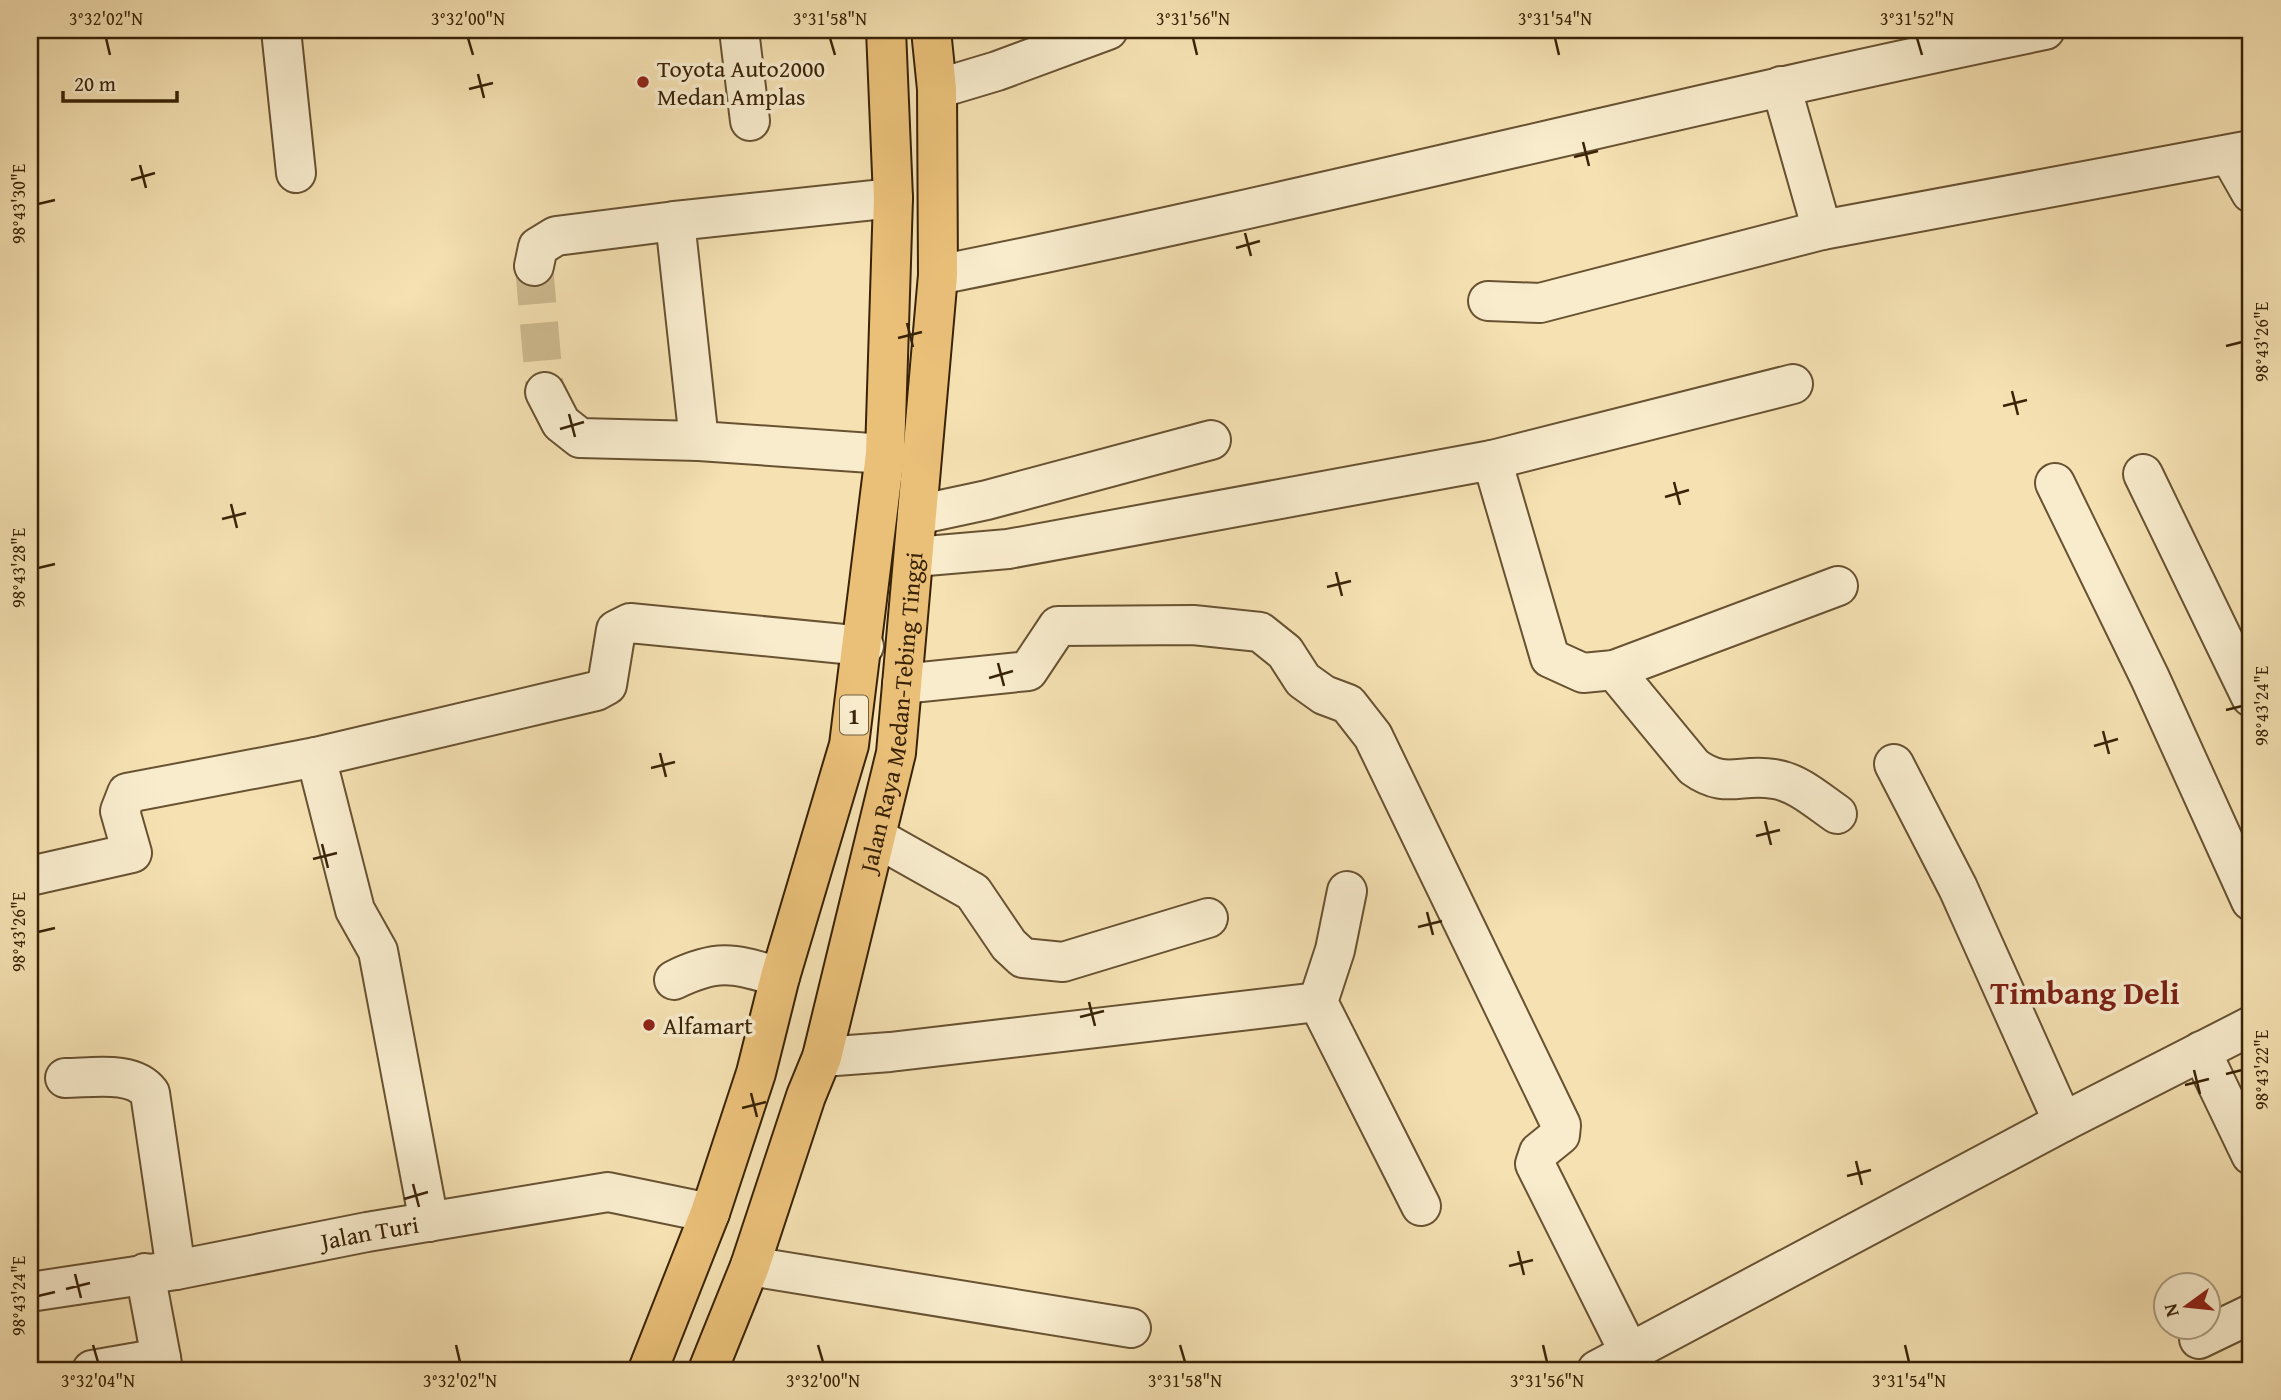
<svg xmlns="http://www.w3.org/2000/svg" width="2281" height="1400" font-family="'Gentium Book Plus',serif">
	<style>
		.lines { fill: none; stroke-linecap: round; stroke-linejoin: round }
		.minor-tunnel { stroke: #cfbb90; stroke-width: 38; stroke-dasharray: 38 19; stroke-linecap: butt }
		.minor-casing { stroke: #685232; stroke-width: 42 }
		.highway-casing { stroke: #392307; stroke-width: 42 }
		.minor { stroke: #f8eccd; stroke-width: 38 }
		.highway { stroke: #eac079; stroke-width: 38 }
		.ticks { fill: none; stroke: #392307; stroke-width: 2.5 }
		.poi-dot { fill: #8f2418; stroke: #f8eccd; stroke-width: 2.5 }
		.labels { text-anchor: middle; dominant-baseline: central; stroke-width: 7; stroke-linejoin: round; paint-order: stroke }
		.shield { fill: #f8eccd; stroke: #725f42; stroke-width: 2 }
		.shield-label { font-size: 23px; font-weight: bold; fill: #392307 }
		.poi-label { font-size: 24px; fill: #392307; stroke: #f8eccd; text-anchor: start }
		.street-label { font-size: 24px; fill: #392307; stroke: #f8eccd }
		.district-label { font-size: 32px; font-weight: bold; fill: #7a1f14; stroke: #f8eccd }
		.neatline { fill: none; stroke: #392307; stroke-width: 2.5 }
		.ticks-label { font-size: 18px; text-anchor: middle; fill: #392307 }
	</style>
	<rect width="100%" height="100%" fill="#f5e1b2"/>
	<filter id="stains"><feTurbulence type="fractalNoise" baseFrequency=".00286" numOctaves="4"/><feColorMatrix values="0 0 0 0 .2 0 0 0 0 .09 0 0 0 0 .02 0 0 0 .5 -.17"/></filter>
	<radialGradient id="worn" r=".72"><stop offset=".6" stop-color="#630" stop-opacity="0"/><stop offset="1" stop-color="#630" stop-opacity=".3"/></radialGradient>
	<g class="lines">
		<path class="minor-tunnel" d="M 534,266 L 545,392"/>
		<defs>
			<g id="minor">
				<path d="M 281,30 L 296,173"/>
				<path d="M 739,30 L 750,121"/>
				<path d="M 1781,86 L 1822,230 L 2251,150"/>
				<path d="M 937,89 L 997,71 L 1108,30"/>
				<path d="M 2230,156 L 2251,193"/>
				<path d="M 534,266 L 538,247 L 556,236 L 675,221"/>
				<path d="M 938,275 C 1309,201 1674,106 2045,30"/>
				<path d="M 1488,301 L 1540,303 L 1822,230"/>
				<path d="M 545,392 L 561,423 L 580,438 L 699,441"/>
				<path d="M 885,454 L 699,441 L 675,221 L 893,198"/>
				<path d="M 1492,460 L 1793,384"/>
				<path d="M 2143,474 L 2251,697"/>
				<path d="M 2055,483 L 2150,678 L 2251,901"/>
				<path d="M 917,515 L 987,500 L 1211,440"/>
				<path d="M 915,557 L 1008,549 L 1492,460 L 1550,658 L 1583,673 L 1614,670 L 1838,586"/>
				<path d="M 1614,670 L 1694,767 C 1726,790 1740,773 1774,779 C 1797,782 1818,801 1837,814"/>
				<path d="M 902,684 L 1028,671 L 1058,626 L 1193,625 L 1260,632 L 1285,652 L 1303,680 L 1324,695 L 1348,704 L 1373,736 L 1561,1125 L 1560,1135 L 1539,1152 L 1535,1164 L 1629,1352"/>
				<path d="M 316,757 L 355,910 L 378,951 L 429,1222"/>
				<path d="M 1894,764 L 1958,888 L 2063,1122"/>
				<path d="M 877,838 L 973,892 L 1009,945 L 1023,958 L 1063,962 L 1208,918"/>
				<path d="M 30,876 L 132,853 L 120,811 L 127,793 L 316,757 L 596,691 L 607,685 L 616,630 L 630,623 L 864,646"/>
				<path d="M 1347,891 L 1335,950 L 1318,1002 L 1421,1206"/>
				<path d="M 674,980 C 719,958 734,964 780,977"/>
				<path d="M 2201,1051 L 2251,1155"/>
				<path d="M 822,1057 L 890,1052 L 1318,1002"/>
				<path d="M 65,1078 C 92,1078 133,1070 150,1093 L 176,1270"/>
				<path d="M 750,1266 L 1131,1328"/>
				<path d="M 145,1273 L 161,1358"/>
				<path id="s1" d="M 30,1292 L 176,1270 L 367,1232 L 608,1192 L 710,1213"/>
				<path d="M 2199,1339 L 2251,1314"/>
				<path d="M 92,1370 L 161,1358 L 163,1370"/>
				<path d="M 1597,1370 L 2063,1122 L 2251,1026"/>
			</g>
			<g id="highway">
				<path d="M 648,1370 L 710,1213 L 756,1073 L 780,977 L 849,745 L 885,454 L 893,198 L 886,30"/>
				<path id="s2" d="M 708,1370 L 750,1266 L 806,1096 L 822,1057 L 896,753 L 938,275 L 937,89 L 931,30"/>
			</g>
		</defs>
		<use href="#minor" class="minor-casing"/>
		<use href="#highway" class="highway-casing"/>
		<use href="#minor" class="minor"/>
		<use href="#highway" class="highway"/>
	</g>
	<path class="ticks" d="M 106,38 L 110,55M 468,38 L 473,55M 830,38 L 835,55M 1193,38 L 1197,55M 1555,38 L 1559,55M 1917,38 L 1922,55M 478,74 L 484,98M 469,89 L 493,83M 1583,142 L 1589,166M 1574,157 L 1598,151M 140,165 L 146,188M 131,180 L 155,173M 38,204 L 55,200M 1245,233 L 1251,256M 1236,248 L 1260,241M 907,323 L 913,347M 898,338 L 922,332M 2226,346 L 2242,342M 2012,391 L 2018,415M 2003,406 L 2027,400M 569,414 L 575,437M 560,429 L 584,422M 1674,482 L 1680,505M 1665,497 L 1689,490M 231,504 L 237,528M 222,519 L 246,513M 38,568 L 55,564M 1336,572 L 1342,596M 1327,587 L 1351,581M 998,663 L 1004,686M 989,678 L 1013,671M 2226,710 L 2242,706M 2103,731 L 2109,754M 2094,746 L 2118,739M 660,753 L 666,777M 651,768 L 675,762M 1765,821 L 1771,845M 1756,836 L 1780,830M 322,844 L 328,868M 313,859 L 337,853M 1427,912 L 1433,935M 1418,927 L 1442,921M 38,932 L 55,928M 1089,1002 L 1095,1026M 1080,1017 L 1104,1011M 2194,1070 L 2200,1094M 2226,1074 L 2242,1070M 2185,1085 L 2209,1079M 751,1093 L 757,1117M 742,1108 L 766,1102M 1856,1161 L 1862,1185M 1847,1176 L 1871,1170M 413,1184 L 419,1207M 404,1199 L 428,1192M 1518,1251 L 1524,1275M 1509,1266 L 1533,1260M 75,1274 L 81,1298M 66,1289 L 90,1283M 38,1296 L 55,1292M 93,1345 L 98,1362M 456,1345 L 460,1362M 818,1345 L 823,1362M 1180,1345 L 1185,1362M 1543,1345 L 1547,1362M 1905,1345 L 1909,1362"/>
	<g class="poi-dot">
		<circle cx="643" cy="82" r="7"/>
		<circle cx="649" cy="1025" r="7"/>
	</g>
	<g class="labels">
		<rect class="shield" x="840" y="695.5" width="28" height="39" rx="5"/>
		<g class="shield-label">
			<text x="854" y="715">1</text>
		</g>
		<g class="poi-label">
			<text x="657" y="68">Toyota Auto2000<tspan x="657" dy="28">Medan Amplas</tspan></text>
			<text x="663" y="1025">Alfamart</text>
		</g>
		<g class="street-label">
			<text stroke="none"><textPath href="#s2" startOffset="686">Jalan Raya Medan-Tebing Tinggi</textPath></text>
			<text stroke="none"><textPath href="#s1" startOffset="345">Jalan Turi</textPath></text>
		</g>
		<g class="district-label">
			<text x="2085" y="992">Timbang Deli</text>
		</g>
	</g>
	<rect width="2281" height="1400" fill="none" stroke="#f5e1b2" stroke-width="77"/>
	<g transform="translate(2187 1306) rotate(255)"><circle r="33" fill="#f8eccd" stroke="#ac9c7e" stroke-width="2"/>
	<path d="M0-5L12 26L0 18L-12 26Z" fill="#8f2418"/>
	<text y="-10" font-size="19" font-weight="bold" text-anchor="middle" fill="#392307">N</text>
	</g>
	<path d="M63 91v10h114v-10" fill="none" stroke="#392307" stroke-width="3.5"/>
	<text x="74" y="91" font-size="21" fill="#392307" stroke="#f8eccd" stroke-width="5" paint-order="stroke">20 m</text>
	<rect x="38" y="38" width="2204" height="1324" class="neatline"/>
	<g class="ticks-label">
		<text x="106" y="25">3°32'02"N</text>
		<text x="468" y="25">3°32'00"N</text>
		<text x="830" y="25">3°31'58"N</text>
		<text x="1193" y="25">3°31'56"N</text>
		<text x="1555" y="25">3°31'54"N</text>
		<text x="1917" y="25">3°31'52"N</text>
		<text transform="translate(19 204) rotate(-90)" y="6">98°43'30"E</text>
		<text transform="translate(2262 342) rotate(-90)" y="6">98°43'26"E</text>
		<text transform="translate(19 568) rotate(-90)" y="6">98°43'28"E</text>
		<text transform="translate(2262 706) rotate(-90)" y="6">98°43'24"E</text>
		<text transform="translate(19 932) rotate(-90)" y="6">98°43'26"E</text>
		<text transform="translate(2262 1070) rotate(-90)" y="6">98°43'22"E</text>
		<text transform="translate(19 1296) rotate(-90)" y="6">98°43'24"E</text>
		<text x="98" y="1387">3°32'04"N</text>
		<text x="460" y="1387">3°32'02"N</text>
		<text x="823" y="1387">3°32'00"N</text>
		<text x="1185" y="1387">3°31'58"N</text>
		<text x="1547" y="1387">3°31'56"N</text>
		<text x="1909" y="1387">3°31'54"N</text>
	</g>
	<rect width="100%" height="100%" filter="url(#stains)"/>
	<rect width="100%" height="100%" fill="url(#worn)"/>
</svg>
